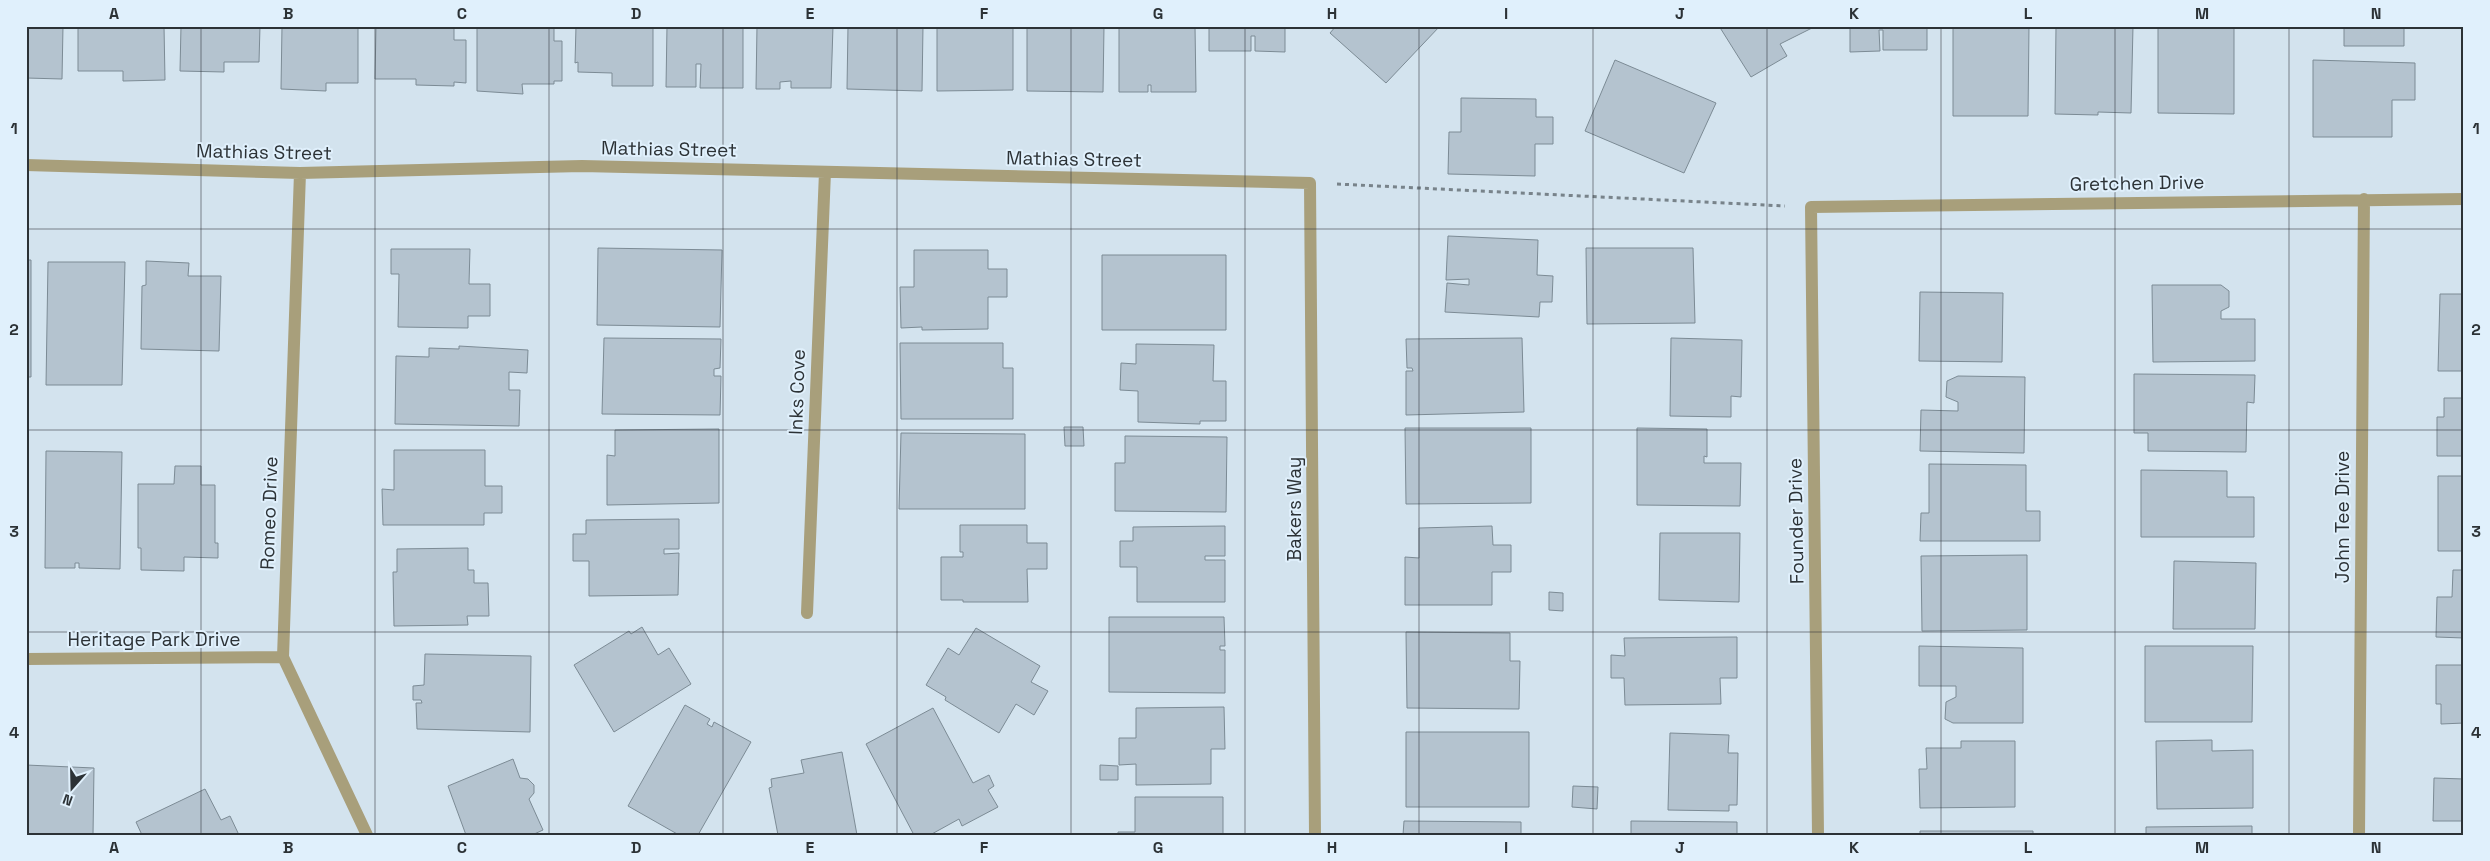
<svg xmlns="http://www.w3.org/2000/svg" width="2490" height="861" font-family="'Space Grotesk',sans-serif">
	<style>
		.building { fill: #b4c3cf; stroke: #7c8b95 }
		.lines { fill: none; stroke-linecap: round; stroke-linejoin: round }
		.path { stroke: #78838a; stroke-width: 3; stroke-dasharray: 4 4; stroke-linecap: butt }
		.minor { stroke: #a89f7b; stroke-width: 12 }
		.grid { fill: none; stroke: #2c3236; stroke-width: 1; stroke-opacity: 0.55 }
		.labels { text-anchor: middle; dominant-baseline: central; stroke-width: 4; stroke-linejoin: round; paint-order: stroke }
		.street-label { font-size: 19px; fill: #2c3236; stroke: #e0f0fc }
		.neatline { fill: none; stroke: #2c3236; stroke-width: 2 }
		.grid-label { font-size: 16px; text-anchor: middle; font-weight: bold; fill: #2c3236 }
	</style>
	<rect width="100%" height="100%" fill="#d3e3ee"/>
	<path class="building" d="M 26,26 L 63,26 L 62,79 L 26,78 Z
		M 78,26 L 164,26 L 165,80 L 123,81 L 123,71 L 78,71 Z
		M 181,26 L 260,26 L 259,62 L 224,62 L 224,72 L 180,71 Z
		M 282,26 L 358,26 L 358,83 L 326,83 L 326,91 L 281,89 Z
		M 376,26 L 454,26 L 454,40 L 466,40 L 466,83 L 454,82 L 454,86 L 416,85 L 416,79 L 375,79 Z
		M 477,26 L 554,26 L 554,41 L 562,41 L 562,81 L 554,81 L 554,84 L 522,84 L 523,94 L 477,91 Z
		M 576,26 L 653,26 L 653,86 L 612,86 L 612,73 L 578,72 L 578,62 L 575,63 Z
		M 667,26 L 743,26 L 743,88 L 700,88 L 701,64 L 696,64 L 696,87 L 666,87 Z
		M 757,26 L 833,26 L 831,88 L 791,88 L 791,81 L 780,82 L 780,89 L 756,89 Z
		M 848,26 L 923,26 L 922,91 L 847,89 Z
		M 937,26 L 1013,26 L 1013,90 L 937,91 Z
		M 1027,26 L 1104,26 L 1103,92 L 1027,91 Z
		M 1119,26 L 1195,26 L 1196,92 L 1151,92 L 1151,85 L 1148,85 L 1148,92 L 1119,92 Z
		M 1209,26 L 1285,26 L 1285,52 L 1255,51 L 1255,36 L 1251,36 L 1251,51 L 1209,51 Z
		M 1336,26 L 1440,26 L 1386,83 L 1330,33 Z
		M 1719,26 L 1811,26 L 1812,28 L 1780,44 L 1787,56 L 1751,77 Z
		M 1850,26 L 1927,26 L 1927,50 L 1883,50 L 1883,30 L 1879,30 L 1880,51 L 1850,52 Z
		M 1953,26 L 2029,26 L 2028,116 L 1953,116 Z
		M 2056,26 L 2133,26 L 2131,113 L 2098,112 L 2098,115 L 2055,114 Z
		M 2158,26 L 2234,26 L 2234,114 L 2158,113 Z
		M 2330,26 L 2404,26 L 2404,46 L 2344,46 L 2344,26 Z
		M 1615,60 L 1716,103 L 1684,173 L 1585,131 Z
		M 2313,60 L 2415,63 L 2415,100 L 2392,100 L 2392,137 L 2313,137 Z
		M 1461,98 L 1536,99 L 1536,117 L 1553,117 L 1553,144 L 1535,144 L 1535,176 L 1448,174 L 1449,132 L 1461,132 Z
		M 1448,236 L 1538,240 L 1537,275 L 1553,276 L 1552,302 L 1540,302 L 1539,317 L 1445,312 L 1447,283 L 1469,285 L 1469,279 L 1446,280 Z
		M 598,248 L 722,250 L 720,327 L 597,325 Z
		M 1586,248 L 1693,248 L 1695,323 L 1587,324 Z
		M 391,249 L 470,249 L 469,284 L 490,284 L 490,316 L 468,316 L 468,328 L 398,327 L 399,274 L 391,274 Z
		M 914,250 L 988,250 L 988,269 L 1007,269 L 1007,297 L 988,297 L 988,329 L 922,330 L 922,327 L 901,328 L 900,287 L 914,287 Z
		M 1102,255 L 1226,255 L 1226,330 L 1102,330 Z
		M 26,260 L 31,260 L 31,377 L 26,377 Z
		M 146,261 L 189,263 L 188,276 L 221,276 L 219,351 L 141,349 L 142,286 L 146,285 Z
		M 48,262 L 125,262 L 122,385 L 46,385 Z
		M 2152,285 L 2221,285 L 2229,291 L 2229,307 L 2221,311 L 2221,319 L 2255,319 L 2255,361 L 2153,362 Z
		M 1920,292 L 2003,293 L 2002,362 L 1919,361 Z
		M 2440,294 L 2464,294 L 2464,371 L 2438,371 Z
		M 604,338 L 721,339 L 720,368 L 714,369 L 714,376 L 721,376 L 720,415 L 602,414 Z
		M 1522,338 L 1524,412 L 1406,415 L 1406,371 L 1413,371 L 1412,368 L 1407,368 L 1406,339 Z
		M 1671,338 L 1742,340 L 1741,397 L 1731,396 L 1731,417 L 1670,416 Z
		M 900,343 L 1003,343 L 1003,368 L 1013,368 L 1013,419 L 901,419 Z
		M 1136,344 L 1214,345 L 1213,381 L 1226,381 L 1226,421 L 1200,421 L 1200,424 L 1138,422 L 1138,391 L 1120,390 L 1121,363 L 1136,364 Z
		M 459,346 L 528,350 L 527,373 L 509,372 L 509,390 L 520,390 L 519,426 L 395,424 L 396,356 L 429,357 L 429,348 L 459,349 Z
		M 2134,374 L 2255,375 L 2254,403 L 2247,402 L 2246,452 L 2148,451 L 2148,433 L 2134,433 Z
		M 1958,376 L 2025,377 L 2024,453 L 1920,451 L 1921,410 L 1958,411 L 1958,402 L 1946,397 L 1947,381 Z
		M 2444,398 L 2464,398 L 2464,456 L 2437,456 L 2437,417 L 2444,417 Z
		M 1064,427 L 1083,427 L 1084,446 L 1065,446 Z
		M 1405,428 L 1531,428 L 1531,503 L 1406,504 Z
		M 1637,428 L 1707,429 L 1707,457 L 1704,456 L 1704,463 L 1741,463 L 1740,506 L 1637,505 Z
		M 719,429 L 719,503 L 607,505 L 607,455 L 615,456 L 615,430 Z
		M 901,433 L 1025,434 L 1025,509 L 899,509 Z
		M 1125,436 L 1227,437 L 1226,512 L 1115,511 L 1115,463 L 1125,463 Z
		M 394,450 L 485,450 L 485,486 L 502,486 L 502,513 L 484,513 L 484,525 L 383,525 L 382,489 L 394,490 Z
		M 46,451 L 122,452 L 120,569 L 79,568 L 79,563 L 75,563 L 75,568 L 45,568 Z
		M 1929,464 L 2026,465 L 2026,511 L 2040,511 L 2040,541 L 1920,541 L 1921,513 L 1929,513 Z
		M 175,466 L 201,466 L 201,485 L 215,485 L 215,543 L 218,543 L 218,558 L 184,557 L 184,571 L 141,570 L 141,548 L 138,548 L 138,484 L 174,484 Z
		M 2141,470 L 2227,471 L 2227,497 L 2254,497 L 2254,537 L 2141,537 Z
		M 2438,476 L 2464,476 L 2464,551 L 2438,551 Z
		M 679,519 L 679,549 L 664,549 L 664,554 L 679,553 L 678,595 L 589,596 L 589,561 L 573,561 L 573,534 L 586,534 L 586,520 Z
		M 960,525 L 1027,525 L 1027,543 L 1047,543 L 1047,569 L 1027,569 L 1028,602 L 963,602 L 963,600 L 941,600 L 941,557 L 963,557 L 963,552 L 960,552 Z
		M 1225,526 L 1225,556 L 1205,556 L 1205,560 L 1225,560 L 1225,602 L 1137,602 L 1137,567 L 1120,567 L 1120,541 L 1133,541 L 1133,527 Z
		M 1492,526 L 1493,545 L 1511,545 L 1511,572 L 1492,572 L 1492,605 L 1405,605 L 1405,557 L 1419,558 L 1419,528 Z
		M 1660,533 L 1740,533 L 1739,602 L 1659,600 Z
		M 468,548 L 468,570 L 474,570 L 474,583 L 488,583 L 489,616 L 467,616 L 468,625 L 394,626 L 393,572 L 397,572 L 397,549 Z
		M 2027,555 L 2027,630 L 1922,631 L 1921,556 Z
		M 2174,561 L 2256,563 L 2255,629 L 2173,629 Z
		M 2453,570 L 2464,570 L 2464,638 L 2436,637 L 2437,597 L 2452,597 Z
		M 1549,592 L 1563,593 L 1563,611 L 1549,610 Z
		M 1109,617 L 1224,617 L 1225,646 L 1220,646 L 1220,650 L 1225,650 L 1225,693 L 1109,692 Z
		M 642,627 L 658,655 L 669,648 L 691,684 L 614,732 L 574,665 L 629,631 L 631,634 Z
		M 976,628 L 1040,666 L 1031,682 L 1048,691 L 1034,715 L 1016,704 L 999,733 L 945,700 L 946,697 L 926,685 L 948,648 L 959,655 Z
		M 1406,632 L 1510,633 L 1510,661 L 1520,661 L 1519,709 L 1407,708 Z
		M 1737,637 L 1737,678 L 1720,678 L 1721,704 L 1625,705 L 1624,678 L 1611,678 L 1611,655 L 1625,656 L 1624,638 Z
		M 1919,646 L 2023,648 L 2023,723 L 1953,723 L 1945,719 L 1946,702 L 1956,697 L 1956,686 L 1919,686 Z
		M 2145,646 L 2253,646 L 2252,722 L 2145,722 Z
		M 425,654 L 531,656 L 530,732 L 417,729 L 416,703 L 422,703 L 421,700 L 413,700 L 413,686 L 424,685 Z
		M 2436,665 L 2464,665 L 2464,723 L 2441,724 L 2441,704 L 2436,704 Z
		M 685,705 L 710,719 L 707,724 L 712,727 L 714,722 L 751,742 L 698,835 L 679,835 L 628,806 Z
		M 1224,707 L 1225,749 L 1211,749 L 1211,784 L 1136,785 L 1136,764 L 1119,765 L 1119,738 L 1136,738 L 1136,708 Z
		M 933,708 L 973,783 L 989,775 L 994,786 L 988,790 L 998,807 L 962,826 L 959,819 L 930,835 L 914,835 L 866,744 Z
		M 1406,732 L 1529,732 L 1529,807 L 1406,807 Z
		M 1670,733 L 1729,735 L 1728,753 L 1738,753 L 1737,805 L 1729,805 L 1729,811 L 1668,810 Z
		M 2212,740 L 2212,751 L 2253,750 L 2253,808 L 2157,809 L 2156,741 Z
		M 1961,741 L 2015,741 L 2015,807 L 1920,808 L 1919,769 L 1927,769 L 1926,748 L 1961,748 Z
		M 842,752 L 857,835 L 778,835 L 769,788 L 772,787 L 771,779 L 804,773 L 801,760 Z
		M 513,759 L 520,778 L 528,779 L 534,785 L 534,793 L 529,799 L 543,830 L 532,835 L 466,835 L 448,786 Z
		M 26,765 L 94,768 L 93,835 L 26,835 Z
		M 1100,765 L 1118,766 L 1118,780 L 1100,780 Z
		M 2434,778 L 2464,779 L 2464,821 L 2433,821 Z
		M 1573,786 L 1598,787 L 1597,809 L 1572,807 Z
		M 205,789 L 221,820 L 230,816 L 239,835 L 142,835 L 136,822 Z
		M 1135,797 L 1223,797 L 1223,835 L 1118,835 L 1118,832 L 1135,832 Z
		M 1404,821 L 1521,822 L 1521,835 L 1403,835 Z
		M 1631,821 L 1737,822 L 1737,835 L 1631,835 Z
		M 2252,826 L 2252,835 L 2146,835 L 2146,827 Z
		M 1920,831 L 2033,831 L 2033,835 L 1920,835 Z"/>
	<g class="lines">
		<path class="path" d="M 1337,184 L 1785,206"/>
		<path class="minor" d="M 26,165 L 300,173 L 582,166 L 1310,183 L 1315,835
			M 300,173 L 283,657 L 367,835
			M 807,613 L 825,172
			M 26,659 L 283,657
			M 1818,835 L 1811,207 L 2464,199
			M 2359,835 L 2364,199"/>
	</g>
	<path class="grid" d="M 201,26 L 201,835M 375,26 L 375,835M 549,26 L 549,835M 723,26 L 723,835M 897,26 L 897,835M 1071,26 L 1071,835M 1245,26 L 1245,835M 1419,26 L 1419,835M 1593,26 L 1593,835M 1767,26 L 1767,835M 1941,26 L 1941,835M 2115,26 L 2115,835M 2289,26 L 2289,835M 26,229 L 2464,229M 26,430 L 2464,430M 26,632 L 2464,632"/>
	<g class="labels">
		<g class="street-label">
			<text transform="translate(669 149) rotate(1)">Mathias Street</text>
			<text transform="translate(264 152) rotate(1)">Mathias Street</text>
			<text transform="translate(1074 159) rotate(1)">Mathias Street</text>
			<text transform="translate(2137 183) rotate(-1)">Gretchen Drive</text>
			<text transform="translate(797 392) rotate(-88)">Inks Cove</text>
			<text transform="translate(1294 509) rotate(-90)">Bakers Way</text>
			<text transform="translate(269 513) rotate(-88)">Romeo Drive</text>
			<text transform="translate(2342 517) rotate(-90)">John Tee Drive</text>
			<text transform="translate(1796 521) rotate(-91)">Founder Drive</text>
			<text x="154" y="639">Heritage Park Drive</text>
		</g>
	</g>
	<rect width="2490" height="861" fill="none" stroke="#e0f0fc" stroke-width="55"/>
	<g transform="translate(72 788) rotate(200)" stroke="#e0f0fc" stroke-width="4" paint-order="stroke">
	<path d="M0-4L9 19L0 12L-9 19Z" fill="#2c3236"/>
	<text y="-8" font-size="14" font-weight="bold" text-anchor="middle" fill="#2c3236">N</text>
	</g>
	<rect x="28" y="28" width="2434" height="806" class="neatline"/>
	<g class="grid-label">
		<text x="114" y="19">A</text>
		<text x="288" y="19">B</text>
		<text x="462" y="19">C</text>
		<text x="636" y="19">D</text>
		<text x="810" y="19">E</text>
		<text x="984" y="19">F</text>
		<text x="1158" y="19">G</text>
		<text x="1332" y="19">H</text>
		<text x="1506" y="19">I</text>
		<text x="1680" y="19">J</text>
		<text x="1854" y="19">K</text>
		<text x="2028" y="19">L</text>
		<text x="2202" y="19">M</text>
		<text x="2376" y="19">N</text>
		<text x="14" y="134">1</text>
		<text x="2476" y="134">1</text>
		<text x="14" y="335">2</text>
		<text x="2476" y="335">2</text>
		<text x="14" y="537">3</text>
		<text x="2476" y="537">3</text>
		<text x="14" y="738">4</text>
		<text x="2476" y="738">4</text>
		<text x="114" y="853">A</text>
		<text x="288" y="853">B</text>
		<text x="462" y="853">C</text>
		<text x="636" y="853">D</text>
		<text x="810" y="853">E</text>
		<text x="984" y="853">F</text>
		<text x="1158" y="853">G</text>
		<text x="1332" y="853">H</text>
		<text x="1506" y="853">I</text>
		<text x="1680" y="853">J</text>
		<text x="1854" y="853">K</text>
		<text x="2028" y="853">L</text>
		<text x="2202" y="853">M</text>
		<text x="2376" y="853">N</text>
	</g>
</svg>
